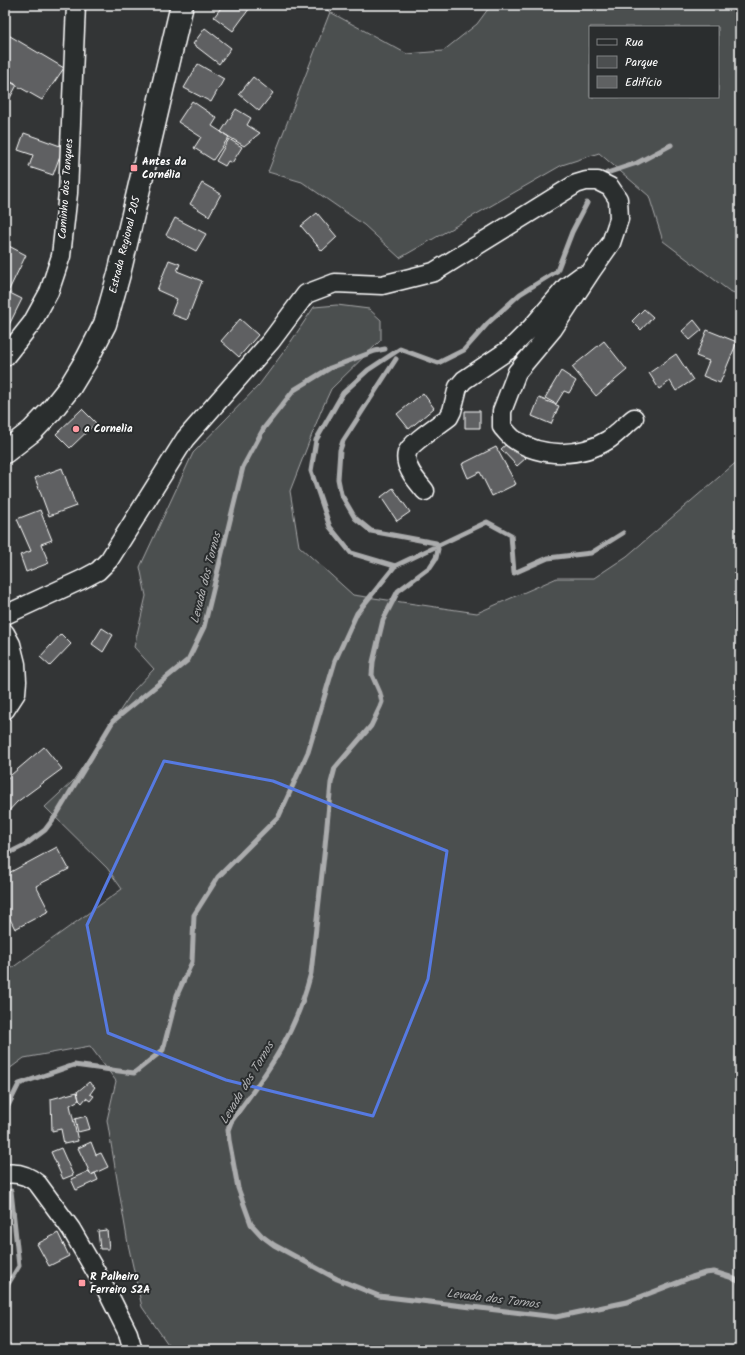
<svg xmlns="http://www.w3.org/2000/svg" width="745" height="1355" font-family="Kalam,sans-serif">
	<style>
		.green { fill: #4c4f50; stroke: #a6a7a8; fill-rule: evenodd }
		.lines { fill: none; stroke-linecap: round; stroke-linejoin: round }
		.stream { stroke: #abacad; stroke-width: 5 }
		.building { fill: #5f6162; stroke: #fff }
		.street-casing { stroke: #fff; stroke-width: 21 }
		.secondary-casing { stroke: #fff; stroke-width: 25 }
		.street { stroke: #2a2d2e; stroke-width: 18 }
		.secondary { stroke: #2a2d2e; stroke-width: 22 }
		.marked { fill: none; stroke: #567ae2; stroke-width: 3; stroke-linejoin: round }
		.poi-dot { fill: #ff9aa2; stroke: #2a2d2e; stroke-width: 1.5 }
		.labels { text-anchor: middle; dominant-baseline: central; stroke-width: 4; stroke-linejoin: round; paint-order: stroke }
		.poi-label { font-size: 11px; font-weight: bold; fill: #fff; stroke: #2a2d2e; text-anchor: start }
		.street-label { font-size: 11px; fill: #fff; stroke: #2a2d2e }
		.water-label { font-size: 12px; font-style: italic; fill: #b2b3b4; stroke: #2a2d2e }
	</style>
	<rect width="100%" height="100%" fill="#333536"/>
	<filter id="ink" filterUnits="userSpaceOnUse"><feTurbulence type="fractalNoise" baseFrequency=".025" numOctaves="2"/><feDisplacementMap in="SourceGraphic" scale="8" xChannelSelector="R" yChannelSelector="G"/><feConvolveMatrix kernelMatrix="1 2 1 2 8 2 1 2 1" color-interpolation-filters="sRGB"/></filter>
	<g filter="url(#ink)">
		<path class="green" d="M 318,5 L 333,5 L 330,12 L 407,54 L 443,51 L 477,24 L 491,5 L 740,5 L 740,296 L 728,290 L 663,241 L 649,196 L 599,153 L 562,165 L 400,258 L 364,225 L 302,182 L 268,172 L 330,12 ZM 590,27 L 718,27 L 718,97 L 590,97 Z
			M 337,305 L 369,309 L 381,320 L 381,340 L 331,389 L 321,411 L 290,491 L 299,546 L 353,595 L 477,613 L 557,578 L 594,578 L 627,556 L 740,459 L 740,1350 L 172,1350 L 142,1307 L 128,1244 L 107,1120 L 116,1081 L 90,1046 L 24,1058 L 5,1072 L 5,973 L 122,889 L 107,868 L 45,807 L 73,781 L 133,691 L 154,669 L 134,647 L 146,596 L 140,567 L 193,453 L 259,385 L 288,346 L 314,307 Z"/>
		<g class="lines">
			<path class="stream" d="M 607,173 L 637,163 L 671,145
				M 396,359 L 343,441 L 340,450 L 338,479 L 341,494 L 355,518 L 371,531 L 436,543
				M 438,549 L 436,558 L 430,567 L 398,591 L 383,620 L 373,662 L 372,675 L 380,693 L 382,702 L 380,707 L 371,726 L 335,768 L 331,783 L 325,846 L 311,973 C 304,1000 294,1026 280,1050 C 266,1075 248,1098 231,1122 L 228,1130 L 229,1140 L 238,1188 L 251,1224 L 262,1236 L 274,1245 L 337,1279 L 379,1296 L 556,1317 L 627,1302 L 692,1277 L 705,1273 L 714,1272 L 730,1277 L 740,1282
				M 395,566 L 351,553 L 330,527 L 311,471 L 316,440 L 343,393 L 368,370 L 400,349 L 438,363 L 464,350 L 488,323 L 520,294 L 557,271 L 572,232 L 587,203
				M 5,855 L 25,845 L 45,830 L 57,814 L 113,721 L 188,660 L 204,627 L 243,467 L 264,428 L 294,390 L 330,368 L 375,351 L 385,349
				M 5,1112 L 19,1084 L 74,1065 L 134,1073 L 163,1050 L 177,995 L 192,962 L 194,915 L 218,877 L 279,816 L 308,752 L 335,661 L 357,613 L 395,566 L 487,522 L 511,535 L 514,573 L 548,558 L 591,553 L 623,533
				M 5,1289 L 19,1266 L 11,1191"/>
		</g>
		<path class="building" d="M 223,5 L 252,5 L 233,31 L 214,17 Z
			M 205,28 L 231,48 L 219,64 L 193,44 Z
			M 5,33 L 64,68 L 42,100 L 5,79 Z
			M 198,64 L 224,79 L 211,102 L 184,88 Z
			M 253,77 L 273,93 L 259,111 L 239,94 Z
			M 5,79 L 17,85 L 5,107 Z
			M 192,101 L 217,118 L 212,126 L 229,137 L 213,160 L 194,148 L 201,137 L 178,122 Z
			M 236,109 L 251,118 L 247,125 L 260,133 L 244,146 L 221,132 Z
			M 24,133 L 63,147 L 53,175 L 29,167 L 33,155 L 18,150 Z
			M 229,139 L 242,147 L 232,163 L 228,161 L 225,166 L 216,161 Z
			M 202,183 L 221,194 L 209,216 L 190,204 Z
			M 317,213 L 337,237 L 322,251 L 301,226 Z
			M 175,218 L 206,234 L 196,251 L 166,235 Z
			M 5,244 L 26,255 L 8,292 L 22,299 L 7,329 L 5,328 Z
			M 169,260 L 180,264 L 177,271 L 202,281 L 187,320 L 171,314 L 177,299 L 157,290 Z
			M 644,309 L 653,317 L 641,330 L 632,321 Z
			M 240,319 L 258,335 L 239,357 L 221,341 Z
			M 694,320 L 702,330 L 690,340 L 682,331 Z
			M 707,330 L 737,342 L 720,383 L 703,376 L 709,361 L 696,356 Z
			M 604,341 L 627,370 L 596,396 L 572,367 Z
			M 676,354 L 693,380 L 676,391 L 670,381 L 659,389 L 649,373 Z
			M 561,371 L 576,381 L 569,393 L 564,391 L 556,404 L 545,398 Z
			M 423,393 L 434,408 L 409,429 L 397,414 Z
			M 539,398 L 559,406 L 551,424 L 532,416 Z
			M 82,409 L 96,423 L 70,448 L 56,434 Z
			M 465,411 L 480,411 L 480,428 L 465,428 Z
			M 510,441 L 526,458 L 517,466 L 501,449 Z
			M 496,447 L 516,484 L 492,496 L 480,472 L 468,478 L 462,464 Z
			M 62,468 L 76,506 L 49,516 L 35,478 Z
			M 393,488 L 410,512 L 397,521 L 381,497 Z
			M 40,510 L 52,540 L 41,544 L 49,563 L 26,572 L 20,555 L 31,551 L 17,519 Z
			M 102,628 L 113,635 L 103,652 L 92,644 Z
			M 61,634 L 71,644 L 50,666 L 40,657 Z
			M 44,747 L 62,769 L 17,802 L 5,815 L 5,780 Z
			M 57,847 L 69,869 L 36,886 L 49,911 L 15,929 L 5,909 L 5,875 Z
			M 89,1082 L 95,1087 L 90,1094 L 94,1096 L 90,1101 L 86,1098 L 82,1103 L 79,1100 L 77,1092 Z
			M 77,1092 L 79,1100 L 70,1105 L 78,1141 L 64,1144 L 61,1129 L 52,1131 L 51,1099 Z
			M 86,1116 L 90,1129 L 78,1132 L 75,1119 Z
			M 91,1142 L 96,1155 L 101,1153 L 108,1167 L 91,1175 L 78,1148 Z
			M 61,1148 L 73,1175 L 63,1179 L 51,1152 Z
			M 89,1171 L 91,1175 L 95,1173 L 98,1180 L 76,1190 L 71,1179 Z
			M 107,1230 L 109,1249 L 100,1249 L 98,1231 Z
			M 58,1233 L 69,1256 L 49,1266 L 37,1244 Z"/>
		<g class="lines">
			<defs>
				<path id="street" d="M 5,357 L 32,323 L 49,292 L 61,256 L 68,193 L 76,5
					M 425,491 C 418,482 403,467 407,453 C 409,444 440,424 449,417 L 452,411 L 458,387 L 464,380 L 510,349 L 532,327 L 566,287 L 581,276
					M 5,615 L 81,580 L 98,571 L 109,560 L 185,439 L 271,341 L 306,294 L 335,283 L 382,285 L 434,272 L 576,184 L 586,181 L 598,181 L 610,187 L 618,199 L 619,219 L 611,243 L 592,270 L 553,329 L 517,372 L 502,411 L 502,427 C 506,431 510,437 515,440 C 542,458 581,457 608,440 C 617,434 625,425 634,418
					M 5,633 L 11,644 L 16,664 L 17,681 L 16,693 L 5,710
					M 5,1174 C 18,1172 28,1175 38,1184 L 71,1229 L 107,1291 L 128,1333 L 133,1350"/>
				<path id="secondary" d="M 5,452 L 32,431 L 51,411 L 70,387 L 87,359 L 105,324 L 119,274 L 182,5"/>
			</defs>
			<use href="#street" class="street-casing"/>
			<use href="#secondary" class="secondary-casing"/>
			<use href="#street" class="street"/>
			<use href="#secondary" class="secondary"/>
		</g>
	</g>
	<path class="marked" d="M 164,761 L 273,781 L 447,851 L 428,979 L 373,1116 L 226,1080 L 108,1033 L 87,925 Z"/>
	<g class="poi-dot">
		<rect x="130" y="164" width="8" height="8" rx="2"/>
		<circle cx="76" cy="429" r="4"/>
		<rect x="78" y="1279" width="8" height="8" rx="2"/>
	</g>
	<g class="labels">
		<g class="poi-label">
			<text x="142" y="162">Antes da<tspan x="142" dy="13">Cornélia</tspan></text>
			<text x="84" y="429">a Cornelia</text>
			<text x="90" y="1277">R Palheiro<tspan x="90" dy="13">Ferreiro S2A</tspan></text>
		</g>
		<g class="street-label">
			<text transform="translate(66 189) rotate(-86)">Caminho dos Tanques</text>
			<text transform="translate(125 245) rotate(-76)">Estrada Regional 205</text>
		</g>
		<g class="water-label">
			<text transform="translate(206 578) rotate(-76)">Levada dos Tornos</text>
			<text transform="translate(247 1083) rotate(-59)">Levada dos Tornos</text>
			<text transform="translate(493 1299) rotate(7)">Levada dos Tornos</text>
		</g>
	</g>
	<rect width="745" height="1355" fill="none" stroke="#2a2d2e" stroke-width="20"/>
	<rect x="10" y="10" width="725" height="1335" fill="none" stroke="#fff" stroke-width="1.5" filter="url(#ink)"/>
	<rect x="589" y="26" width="130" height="72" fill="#2a2d2e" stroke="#7f8182"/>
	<rect x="597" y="39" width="20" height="6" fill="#2a2d2e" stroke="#7f8182"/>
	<text x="625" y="46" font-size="12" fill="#ffffff">Rua</text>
	<rect x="597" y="56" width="20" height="12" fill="#4c4f50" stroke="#7f8182"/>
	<text x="625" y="66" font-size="12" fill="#ffffff">Parque</text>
	<rect x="597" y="76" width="20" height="12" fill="#5f6162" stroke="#7f8182"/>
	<text x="625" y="86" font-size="12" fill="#ffffff">Edifício</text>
</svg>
